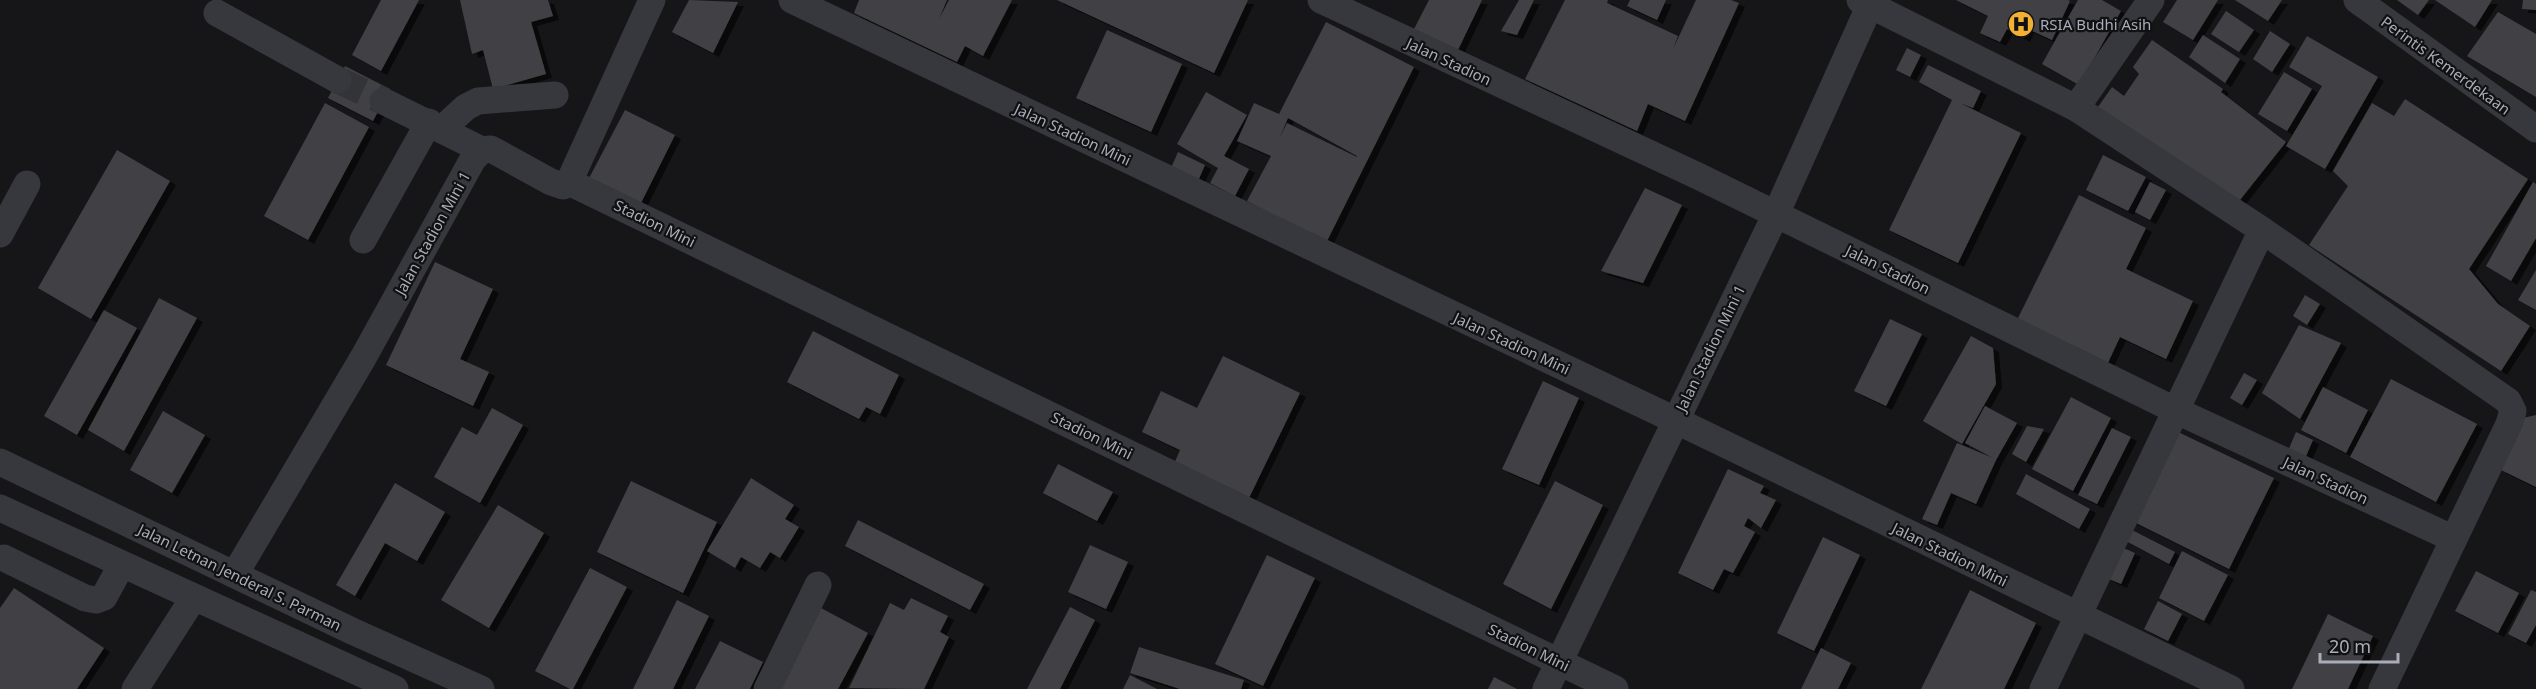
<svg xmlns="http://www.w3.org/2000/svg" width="2536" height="689" font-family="'Noto Sans',sans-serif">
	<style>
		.building { fill: #404145; fill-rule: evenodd; filter: url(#shadow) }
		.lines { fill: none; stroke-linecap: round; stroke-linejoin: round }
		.minor-tunnel { stroke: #333438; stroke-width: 27; stroke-dasharray: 27 14; stroke-linecap: butt }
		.minor { stroke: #37383d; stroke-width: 27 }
		.labels { text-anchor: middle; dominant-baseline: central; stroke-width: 4.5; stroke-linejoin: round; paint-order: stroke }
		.poi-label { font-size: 15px; fill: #a8adb8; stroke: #111113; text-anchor: start }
		.street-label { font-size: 15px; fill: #a8adb8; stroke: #111113 }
	</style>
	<defs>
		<filter id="shadow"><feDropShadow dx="6" dy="4" stdDeviation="0" flood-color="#0009"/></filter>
	</defs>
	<rect width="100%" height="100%" fill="#161618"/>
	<path class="building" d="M 381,0 L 419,0 L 381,71 L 352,55 Z
		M 460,0 L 548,0 L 553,16 L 531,22 L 546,74 L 493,89 L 483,50 L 472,54 Z
		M 689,0 L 738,2 L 713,53 L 672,32 Z
		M 859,0 L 947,0 L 939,19 L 949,0 L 1012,0 L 983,56 L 965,46 L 957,62 L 854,13 Z
		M 1057,0 L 1248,0 L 1214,73 Z
		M 1429,0 L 1482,0 L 1457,52 L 1413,31 Z
		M 1519,0 L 1534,0 L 1517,35 L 1501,31 Z
		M 1565,0 L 1608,0 L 1607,3 L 1678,36 L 1673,49 L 1696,0 L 1731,0 L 1739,3 L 1685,121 L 1648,104 L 1637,131 L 1525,79 Z
		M 1630,0 L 1666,0 L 1657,20 L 1627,6 Z
		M 1956,0 L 2068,0 L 2070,1 L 2052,40 L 2028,29 L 2024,38 L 2007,29 L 2000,42 L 1980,33 L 1988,16 Z
		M 2078,0 L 2102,0 L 2121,11 L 2079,85 L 2042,64 Z
		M 2177,0 L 2218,0 L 2193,40 L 2163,22 Z
		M 2235,0 L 2282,0 L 2268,21 Z
		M 2397,0 L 2429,0 L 2418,15 Z
		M 2435,0 L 2492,0 L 2475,27 Z
		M 2523,0 L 2536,0 L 2536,10 L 2522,9 Z
		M 2226,11 L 2254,30 L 2239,52 L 2211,34 Z
		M 2498,12 L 2536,34 L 2536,97 L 2467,56 Z
		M 1326,22 L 1414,67 L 1326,243 L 1247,201 L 1271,156 L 1237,141 L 1254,103 L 1279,114 ZM 1288,118 L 1357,156 L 1357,157 L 1287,123 L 1279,139 Z
		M 1107,30 L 1182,64 L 1151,132 L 1076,98 Z
		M 2270,31 L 2290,44 L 2272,72 L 2253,59 Z
		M 2203,35 L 2240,59 L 2225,83 L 2189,57 Z
		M 2307,36 L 2378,77 L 2325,169 L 2286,146 L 2322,86 L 2289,67 Z
		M 2152,40 L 2223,89 L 2221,92 L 2286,142 L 2236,205 L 2098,107 L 2112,87 L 2124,96 L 2139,74 L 2133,67 Z
		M 1907,48 L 1921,55 L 1910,77 L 1896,70 Z
		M 1928,65 L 1981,91 L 1973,108 L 1960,103 L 2021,133 L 1958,263 L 1889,230 L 1952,100 L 1919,82 Z
		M 345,66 L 390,89 L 373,121 L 328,98 Z
		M 2284,72 L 2312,89 L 2287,131 L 2258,114 Z
		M 1206,92 L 1247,115 L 1224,156 L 1249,169 L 1235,196 L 1210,183 L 1218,168 L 1177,144 Z
		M 2405,99 L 2528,179 L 2469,269 L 2498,304 L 2530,326 L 2501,371 L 2309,245 L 2348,186 L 2333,171 L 2372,103 L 2394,116 Z
		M 325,103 L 369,127 L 308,240 L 264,216 Z
		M 625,110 L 675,135 L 639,207 L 588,180 Z
		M 117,150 L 170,181 L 91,319 L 38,288 Z
		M 1178,152 L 1205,165 L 1198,181 L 1171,168 Z
		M 2103,155 L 2146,177 L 2128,211 L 2086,190 Z
		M 2150,182 L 2166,190 L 2150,220 L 2135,212 Z
		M 2533,182 L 2536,184 L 2536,238 L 2511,281 L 2486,266 Z
		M 1645,188 L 1682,205 L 1643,283 L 1601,271 Z
		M 2079,195 L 2146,228 L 2126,269 L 2193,301 L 2166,359 L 2120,337 L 2106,367 L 2015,324 Z
		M 435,262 L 493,289 L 460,359 L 489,372 L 473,406 L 386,365 Z
		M 2536,270 L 2536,310 L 2518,300 Z
		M 2305,295 L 2320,304 L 2307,325 L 2293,316 Z
		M 159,298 L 197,318 L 124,451 L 88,430 Z
		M 104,310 L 137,328 L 77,435 L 44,416 Z
		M 1890,319 L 1922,334 L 1886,406 L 1854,391 Z
		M 2299,325 L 2341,343 L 2300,419 L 2262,393 Z
		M 813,331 L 899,375 L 880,414 L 866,407 L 859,419 L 787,382 Z
		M 1971,336 L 1993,348 L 1996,384 L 1962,444 L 1923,421 Z
		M 1223,356 L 1300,393 L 1248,500 L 1174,464 L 1180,450 L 1142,432 L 1161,391 L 1197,408 Z
		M 2244,373 L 2257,380 L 2242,405 L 2230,398 Z
		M 2391,379 L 2477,424 L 2436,502 L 2350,457 Z
		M 1543,381 L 1579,398 L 1539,485 L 1502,469 Z
		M 2323,387 L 2368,410 L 2346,453 L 2301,430 Z
		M 2071,397 L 2111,418 L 2073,491 L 2032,469 Z
		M 1985,406 L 2017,423 L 1996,460 L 1976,504 L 1951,493 L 1937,525 L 1922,519 L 1957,443 L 1993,458 L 1965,443 Z
		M 492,408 L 523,425 L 480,503 L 434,477 L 462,427 L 477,435 Z
		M 163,411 L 205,435 L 172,493 L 130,470 Z
		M 2536,415 L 2536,487 L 2499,469 L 2523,418 Z
		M 2027,426 L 2044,429 L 2026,462 L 2012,454 Z
		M 2112,428 L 2131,437 L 2097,504 L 2078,495 Z
		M 2174,430 L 2274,478 L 2229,569 L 2130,520 Z
		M 2296,432 L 2313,440 L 2303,463 L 2288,451 Z
		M 1058,464 L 1113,492 L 1097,521 L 1043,493 Z
		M 1728,469 L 1764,486 L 1760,493 L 1776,500 L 1761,528 L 1748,518 L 1744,526 L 1755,532 L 1733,573 L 1724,569 L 1713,590 L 1678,573 Z
		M 2026,474 L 2090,509 L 2079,529 L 2016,494 Z
		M 751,478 L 794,505 L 785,519 L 799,527 L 780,558 L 770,552 L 760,568 L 741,557 L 735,568 L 707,551 Z
		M 631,481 L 717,522 L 683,593 L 597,552 Z
		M 1555,481 L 1603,505 L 1551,609 L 1503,584 Z
		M 395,483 L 445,512 L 417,561 L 385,543 L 355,596 L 336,585 Z
		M 498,505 L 544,533 L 489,628 L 441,600 Z
		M 858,520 L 984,584 L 970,610 L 845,546 Z
		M 2132,530 L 2175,552 L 2169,564 L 2126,541 Z
		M 1823,537 L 1860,555 L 1814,651 L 1777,633 Z
		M 1090,545 L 1128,562 L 1106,609 L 1068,592 Z
		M 2121,547 L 2135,553 L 2121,584 L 2107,578 Z
		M 2182,551 L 2228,575 L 2204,621 L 2159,598 Z
		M 1267,555 L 1315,578 L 1263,686 L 1215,664 Z
		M 590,568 L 627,587 L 573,689 L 570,689 L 535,671 Z
		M 2476,571 L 2519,593 L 2498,633 L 2455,611 Z
		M 14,588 L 104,648 L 77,689 L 0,689 L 0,608 Z
		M 1970,590 L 2036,623 L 2004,689 L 1921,689 Z
		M 2531,590 L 2536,592 L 2536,625 L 2526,643 L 2508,634 Z
		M 911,598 L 948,616 L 940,632 L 949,637 L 924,689 L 849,688 L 890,603 L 904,610 Z
		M 677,600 L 709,616 L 673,689 L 633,689 Z
		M 2158,601 L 2182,614 L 2168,641 L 2144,629 Z
		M 819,607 L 868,633 L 838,689 L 775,689 Z
		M 1070,607 L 1095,620 L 1060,689 L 1027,689 Z
		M 2328,614 L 2373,636 L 2348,689 L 2292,689 Z
		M 720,641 L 763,662 L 750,689 L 695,689 Z
		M 1139,647 L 1244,680 L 1241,689 L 1180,689 L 1130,673 Z
		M 1821,648 L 1851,663 L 1838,689 L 1801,689 Z
		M 1130,675 L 1157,689 L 1123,689 Z
		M 1494,677 L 1517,689 L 1488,689 Z"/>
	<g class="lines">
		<path class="minor-tunnel" d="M 338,80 L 383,101"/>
		<path class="minor" d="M 792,0 L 1675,420 L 2231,689
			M 1321,0 L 1700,177 L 2177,411 L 2454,539
			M 1860,0 L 2076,108 L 2262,230 L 2508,401 L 2513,411 L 2509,424 L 2382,689
			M 2357,0 L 2536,129
			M 217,13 L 338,80
			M 383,101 L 482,150
			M 2076,108 L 2151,0
			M 442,129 L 466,107 L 478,101 L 555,95
			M 569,182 L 1615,689
			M 0,234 L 27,184
			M 363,240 L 429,122
			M 0,462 L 352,631 L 481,689
			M 0,508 L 395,689
			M 4,558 L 85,598 L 96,600 L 104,597 L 122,564
			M 235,574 L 363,358 L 473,159 L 482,150 L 491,149 L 551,182 L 563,186 L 569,182 L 652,0
			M 135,689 L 194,597
			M 767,689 L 818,585
			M 1546,689 L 1776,214 L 1870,5
			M 2043,689 L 2262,230"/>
	</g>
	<defs>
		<symbol id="hospital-disc" viewBox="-11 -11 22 22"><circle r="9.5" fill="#f2b134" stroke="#111113"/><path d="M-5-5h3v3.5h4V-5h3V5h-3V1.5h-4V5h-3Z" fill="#111"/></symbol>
	</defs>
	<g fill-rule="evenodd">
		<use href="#hospital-disc" x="2006" y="9" width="30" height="30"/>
	</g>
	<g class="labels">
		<g class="poi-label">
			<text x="2040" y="24">RSIA Budhi Asih</text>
		</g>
		<g class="street-label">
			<text transform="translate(1449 61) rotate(25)">Jalan Stadion</text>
			<text transform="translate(2446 65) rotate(36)">Perintis Kemerdekaan</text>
			<text transform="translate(1073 134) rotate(25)">Jalan Stadion Mini</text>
			<text transform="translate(655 223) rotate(26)">Stadion Mini</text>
			<text transform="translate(432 233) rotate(-61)">Jalan Stadion Mini 1</text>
			<text transform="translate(1888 269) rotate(26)">Jalan Stadion</text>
			<text transform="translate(1512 343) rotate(25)">Jalan Stadion Mini</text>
			<text transform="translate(1710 348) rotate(-64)">Jalan Stadion Mini 1</text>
			<text transform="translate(1092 435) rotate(26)">Stadion Mini</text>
			<text transform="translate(2326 480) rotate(25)">Jalan Stadion</text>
			<text transform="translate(1950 554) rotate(26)">Jalan Stadion Mini</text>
			<text transform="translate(240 577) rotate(26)">Jalan Letnan Jenderal S. Parman</text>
			<text transform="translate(1529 647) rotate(26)">Stadion Mini</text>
		</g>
	</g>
	<path d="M2320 653v9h78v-9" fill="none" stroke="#a8adb8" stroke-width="3"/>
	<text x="2329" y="653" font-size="18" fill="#a8adb8" stroke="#111113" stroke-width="4.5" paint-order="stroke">20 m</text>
</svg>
